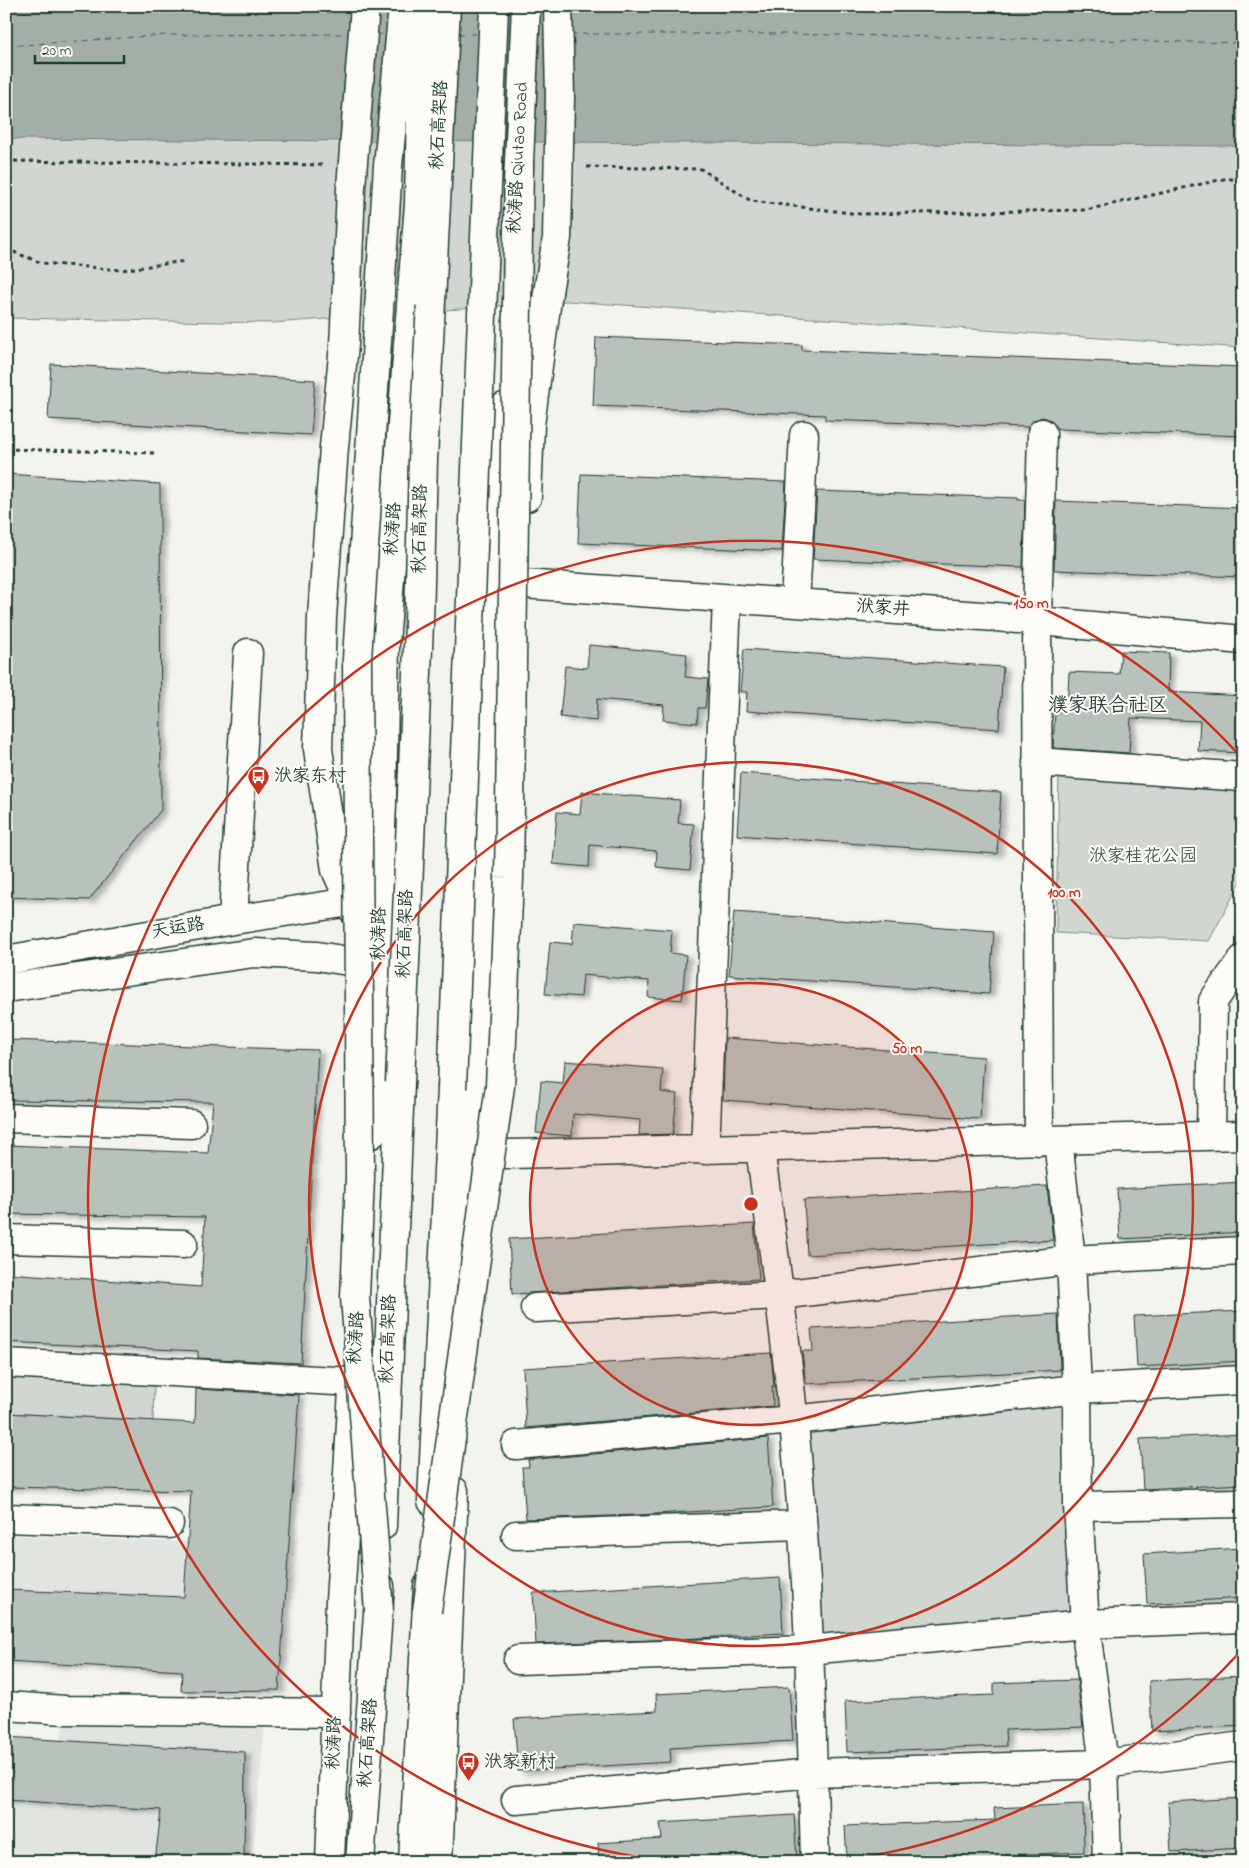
<svg xmlns="http://www.w3.org/2000/svg" width="1249" height="1868" font-family="'Indie Flower','LXGW WenKai TC',sans-serif">
	<style>
		.built { fill: #e2e5df }
		.green { fill: #d1d6d1; stroke: #788a82 }
		.water { fill: #a3aea7; stroke: #6e8179 }
		.lines { fill: none; stroke-linecap: round; stroke-linejoin: round }
		.ferry { stroke: #475f56; stroke-width: 1; stroke-dasharray: 6 5; stroke-linecap: butt }
		.building { fill: #b9c1bb; stroke: #1f3d34; filter: url(#shadow) }
		.minor-casing { stroke: #1f3d34; stroke-width: 31 }
		.major-casing { stroke: #1f3d34; stroke-width: 31 }
		.highway-casing { stroke: #1f3d34; stroke-width: 31 }
		.path { stroke: #1f3d34; stroke-width: 3; stroke-dasharray: 4 4; stroke-linecap: butt }
		.minor { stroke: #fdfcf7; stroke-width: 28 }
		.major { stroke: #fdfcf7; stroke-width: 28 }
		.highway { stroke: #fdfcf7; stroke-width: 28 }
		.major-bridge-casing { stroke: #1f3d34; stroke-width: 31; stroke-linecap: butt }
		.highway-bridge-casing { stroke: #1f3d34; stroke-width: 31; stroke-linecap: butt }
		.major-bridge { stroke: #fdfcf7; stroke-width: 28 }
		.highway-bridge { stroke: #fdfcf7; stroke-width: 28 }
		.ring { fill: none; stroke: #c8321e; stroke-width: 2.5 }
		.labels { text-anchor: middle; dominant-baseline: central; stroke-width: 4; stroke-linejoin: round; paint-order: stroke }
		.street-label { font-size: 18px; fill: #1f3d34; stroke: #fdfcf7 }
		.poi-label { font-size: 18px; fill: #1f3d34; stroke: #fdfcf7; text-anchor: start }
		.park-label { font-size: 18px; fill: #435c53; stroke: #fdfcf7 }
		.quarter-label { font-size: 20px; fill: #1f3d34; stroke: #fdfcf7 }
		.centre { fill: #c8321e; stroke: #fdfcf7; stroke-width: 2.5 }
		.ring-label { font-size: 15px; text-anchor: middle; font-weight: bold; fill: #c8321e; stroke: #fdfcf7; stroke-width: 4; stroke-linejoin: round; paint-order: stroke }
	</style>
	<defs>
		<filter id="shadow"><feDropShadow dx="5.5" dy="3" stdDeviation="2.5" flood-color="#0004"/></filter>
	</defs>
	<rect width="100%" height="100%" fill="#f4f4ef"/>
	<filter id="ink" filterUnits="userSpaceOnUse"><feTurbulence type="fractalNoise" baseFrequency=".02" numOctaves="2"/><feDisplacementMap in="SourceGraphic" scale="10" xChannelSelector="R" yChannelSelector="G"/><feConvolveMatrix kernelMatrix="1 2 1 2 8 2 1 2 1" color-interpolation-filters="sRGB"/></filter>
	<g filter="url(#ink)">
		<path class="built" d="M 6,1535 L 188,1542 L 184,1597 L 6,1590 Z
			M 65,1710 L 265,1724 L 252,1862 L 6,1862 L 6,1802 L 52,1798 Z"/>
		<path class="green" d="M 6,6 L 1243,6 L 1243,348 L 566,301 L 273,323 L 6,318 Z
			M 1059,769 L 1243,785 L 1243,877 L 1209,941 L 1056,933 Z
			M 6,1376 L 154,1385 L 153,1421 L 6,1413 Z
			M 1077,1389 L 1085,1624 L 808,1650 L 793,1420 Z"/>
		<path class="water" d="M 6,6 L 1243,6 L 1243,146 L 6,139 Z"/>
		<g class="lines">
			<path class="ferry" d="M 376,34 L 387,34
				M 459,34 L 480,34
				M 571,34 L 786,34 L 1243,43
				M 6,46 L 166,35 L 350,34"/>
		</g>
		<path class="building" d="M 596,337 L 802,345 L 802,350 L 1243,367 L 1243,436 L 1060,429 L 1056,428 L 1051,420 L 1043,417 L 1034,420 L 1028,427 L 825,420 L 825,415 L 593,406 Z
			M 51,364 L 315,380 L 311,435 L 48,419 Z
			M 6,474 L 160,484 L 161,810 L 89,900 L 6,897 Z
			M 581,474 L 786,482 L 782,551 L 578,543 Z
			M 817,491 L 1018,498 L 1018,500 L 1025,500 L 1023,567 L 813,559 Z
			M 1056,501 L 1243,508 L 1243,577 L 1054,570 Z
			M 589,645 L 687,654 L 685,677 L 708,679 L 705,708 L 698,708 L 697,723 L 663,720 L 664,705 L 597,699 L 596,721 L 560,717 L 565,666 L 587,668 Z
			M 744,649 L 1003,667 L 999,729 L 746,711 L 747,692 L 740,692 Z
			M 1121,651 L 1169,653 L 1168,692 L 1243,696 L 1243,753 L 1198,751 L 1200,721 L 1131,718 L 1129,753 L 1053,748 L 1055,711 L 1067,711 L 1069,672 L 1119,674 Z
			M 741,773 L 1001,792 L 997,854 L 737,835 Z
			M 582,792 L 680,800 L 678,823 L 694,824 L 690,870 L 656,867 L 657,851 L 590,845 L 589,867 L 553,864 L 557,812 L 580,814 Z
			M 734,912 L 994,932 L 989,994 L 729,975 Z
			M 574,922 L 672,930 L 670,953 L 686,955 L 682,1000 L 648,997 L 649,981 L 583,975 L 581,997 L 545,994 L 550,942 L 572,944 Z
			M 725,1038 L 984,1057 L 980,1119 L 723,1100 Z
			M 6,1040 L 318,1050 L 301,1363 L 198,1358 L 198,1351 L 6,1342 L 6,1273 L 201,1287 L 205,1217 L 6,1214 L 6,1145 L 208,1153 L 213,1102 L 6,1100 Z
			M 565,1061 L 663,1069 L 661,1092 L 677,1094 L 673,1134 L 639,1135 L 640,1120 L 573,1114 L 572,1136 L 536,1133 L 541,1081 L 563,1083 Z
			M 1243,1182 L 1243,1232 L 1120,1239 L 1117,1189 Z
			M 1047,1186 L 1053,1240 L 807,1255 L 804,1200 Z
			M 754,1224 L 759,1279 L 512,1294 L 509,1239 Z
			M 1243,1311 L 1243,1361 L 1137,1367 L 1134,1316 Z
			M 1058,1314 L 1060,1370 L 806,1384 L 802,1351 L 813,1351 L 811,1329 Z
			M 771,1353 L 774,1386 L 772,1386 L 773,1406 L 526,1428 L 523,1368 Z
			M 196,1389 L 299,1395 L 279,1690 L 181,1691 L 182,1671 L 6,1661 L 6,1590 L 184,1597 L 191,1491 L 6,1487 L 6,1413 L 195,1423 Z
			M 1243,1434 L 1243,1484 L 1143,1489 L 1140,1439 Z
			M 768,1438 L 773,1507 L 637,1515 L 526,1519 L 522,1467 L 529,1467 L 528,1460 Z
			M 1243,1548 L 1243,1598 L 1147,1604 L 1144,1554 Z
			M 780,1578 L 783,1633 L 681,1639 L 536,1644 L 533,1593 Z
			M 1243,1676 L 1243,1726 L 1152,1731 L 1149,1681 Z
			M 1077,1680 L 1083,1727 L 1005,1730 L 1006,1746 L 847,1752 L 845,1701 L 994,1695 L 994,1683 Z
			M 789,1687 L 793,1741 L 670,1748 L 671,1762 L 518,1771 L 514,1719 L 657,1711 L 656,1694 Z
			M 6,1737 L 245,1752 L 244,1862 L 155,1862 L 161,1810 L 6,1800 Z
			M 1243,1798 L 1243,1848 L 1171,1852 L 1168,1802 Z
			M 1083,1804 L 1084,1852 L 1005,1855 L 1006,1862 L 847,1862 L 845,1826 L 995,1820 L 994,1808 Z
			M 794,1815 L 797,1862 L 599,1862 L 598,1843 L 662,1839 L 660,1823 Z"/>
		<g class="lines">
			<defs>
				<path id="minor" d="M 523,584 L 996,617 L 1243,640
					M 795,603 L 804,435
					M 1037,762 L 1243,777
					M 233,920 L 248,653
					M 6,960 L 233,920 L 350,902
					M 6,988 L 254,953 L 317,956 L 379,966
					M 6,1118 L 191,1124
					M 1211,1136 L 1213,1001 L 1243,959
					M 1058,1140 L 1071,1260 L 1077,1389 L 1078,1506 L 1085,1624 L 1104,1764 L 1107,1862
					M 1039,1141 L 1037,621 L 1042,433
					M 760,1148 C 776,1266 792,1385 801,1504 C 810,1623 812,1742 815,1862
					M 705,1150 L 727,599
					M 469,1155 L 1243,1135
					M 6,1239 L 183,1244
					M 535,1308 L 779,1295 L 1071,1260 L 1243,1251
					M 6,1363 L 354,1382
					M 516,1445 L 793,1420 L 1077,1389 L 1243,1380
					M 1078,1506 L 1243,1503
					M 6,1518 L 169,1524
					M 516,1535 L 802,1525
					M 518,1660 L 808,1650 L 1085,1624 L 1243,1618
					M 6,1706 L 65,1710 L 336,1713
					M 516,1800 L 813,1773 L 1104,1764 L 1243,1746"/>
				<path id="major" d="M 347,285 L 344,345 L 334,447 L 322,617 L 318,749 L 336,870 L 360,923
					M 527,497 L 530,425 L 548,292
					M 371,1134 L 381,983 L 379,966 L 385,644 L 412,292
					M 464,1273 L 473,1060 L 483,913 L 489,609 L 504,407
					M 330,1862 L 340,1601 L 353,1391
					M 438,1862 L 454,1491"/>
				<path id="highway" d="M 432,1501 L 452,1088
					M 382,1526 L 400,1083
					M 360,1862 L 380,1586
					M 413,1862 L 428,1586"/>
			</defs>
			<use href="#minor" class="minor-casing"/>
			<use href="#major" class="major-casing"/>
			<use href="#highway" class="highway-casing"/>
			<path class="path" d="M 6,161 L 326,165
				M 587,167 L 701,169 L 751,201 L 860,214 L 1086,210 L 1228,178 L 1243,183
				M 6,249 L 42,263 L 121,270 L 185,261
				M 6,449 L 157,453"/>
			<use href="#minor" class="minor"/>
			<use href="#major" class="major"/>
			<use href="#highway" class="highway"/>
			<defs>
				<path id="major-bridge" d="M 518,184 L 526,6
					M 347,285 L 351,188 L 365,6
					M 412,292 L 419,204 L 423,6
					M 548,292 L 557,238 L 560,97 L 558,6"/>
				<path id="highway-bridge" d="M 400,1083 L 419,624 L 423,459 L 446,6
					M 452,1088 L 494,6
					M 379,1611 L 355,1297 L 360,1178 L 357,659 L 388,166 L 403,6
					M 427,1611 L 500,1086 L 509,878 L 519,161"/>
			</defs>
			<use href="#major-bridge" class="major-bridge-casing"/>
			<use href="#highway-bridge" class="highway-bridge-casing"/>
			<use href="#major-bridge" class="major-bridge"/>
			<use href="#highway-bridge" class="highway-bridge"/>
		</g>
	</g>
	<circle cx="751" cy="1204" r="221" fill="#c8321e" fill-opacity=".12"/>
	<g class="ring">
		<circle cx="751" cy="1204" r="221"/>
		<circle cx="751" cy="1204" r="442"/>
		<path d="M1240 1652A663 663 0 0 1 838 1861M664 1861A663 663 0 1 1 1240 756"/>
	</g>
	<defs>
		<symbol id="bus-pin" viewBox="-11 -11 22 30"><path d="M0 17L-7.5 6A9.5 9.5 0 1 1 7.5 6Z" fill="#c8321e" stroke="#fdfcf7"/><path d="M-5-6H5V4H4V6H2V4H-2V6H-4V4H-5ZM-3.5-4V0h7V-4ZM-3.5 1.2v1.5H-2V1.2ZM2 1.2v1.5H3.5V1.2Z" fill="#fff"/></symbol>
	</defs>
	<g fill-rule="evenodd">
		<use href="#bus-pin" x="246" y="764" width="25" height="34"/>
		<use href="#bus-pin" x="456" y="1750" width="25" height="34"/>
	</g>
	<g class="labels">
		<g class="street-label">
			<text transform="translate(440 125) rotate(-87)">秋石高架路</text>
			<text transform="translate(519 158) rotate(-87)">秋涛路 Qiutao Road</text>
			<text transform="translate(394 529) rotate(-86)">秋涛路</text>
			<text transform="translate(421 529) rotate(-89)">秋石高架路</text>
			<text transform="translate(883 609) rotate(4)">洑家井</text>
			<text transform="translate(178 929) rotate(-10)">天运路</text>
			<text transform="translate(380 934) rotate(-89)">秋涛路</text>
			<text transform="translate(406 934) rotate(-88)">秋石高架路</text>
			<text transform="translate(357 1338) rotate(-86)">秋涛路</text>
			<text transform="translate(389 1339) rotate(-88)">秋石高架路</text>
			<text transform="translate(335 1743) rotate(-88)">秋涛路</text>
			<text transform="translate(369 1743) rotate(-86)">秋石高架路</text>
		</g>
		<g class="poi-label">
			<text x="274" y="777">洑家东村</text>
			<text x="484" y="1763">洑家新村</text>
		</g>
		<g class="park-label">
			<text x="1143" y="857">洑家桂花公园</text>
		</g>
		<g class="quarter-label">
			<text x="1108" y="706">濮家联合社区</text>
		</g>
	</g>
	<circle cx="751" cy="1204" r="8" class="centre"/>
	<g class="ring-label">
		<text x="1031" y="608">150 m</text>
		<text x="1064" y="897">100 m</text>
		<text x="907" y="1053">50 m</text>
	</g>
	<rect width="1249" height="1868" fill="none" stroke="#fdfcf7" stroke-width="25"/>
	<rect x="12" y="12" width="1224" height="1843" fill="none" stroke="#1f3d34" stroke-width="2" filter="url(#ink)"/>
	<path d="M35 55v8h89v-8" fill="none" stroke="#1f3d34" stroke-width="2.5"/>
	<text x="42" y="55" font-size="15" fill="#1f3d34" stroke="#fdfcf7" stroke-width="4" paint-order="stroke">20 m</text>
</svg>
